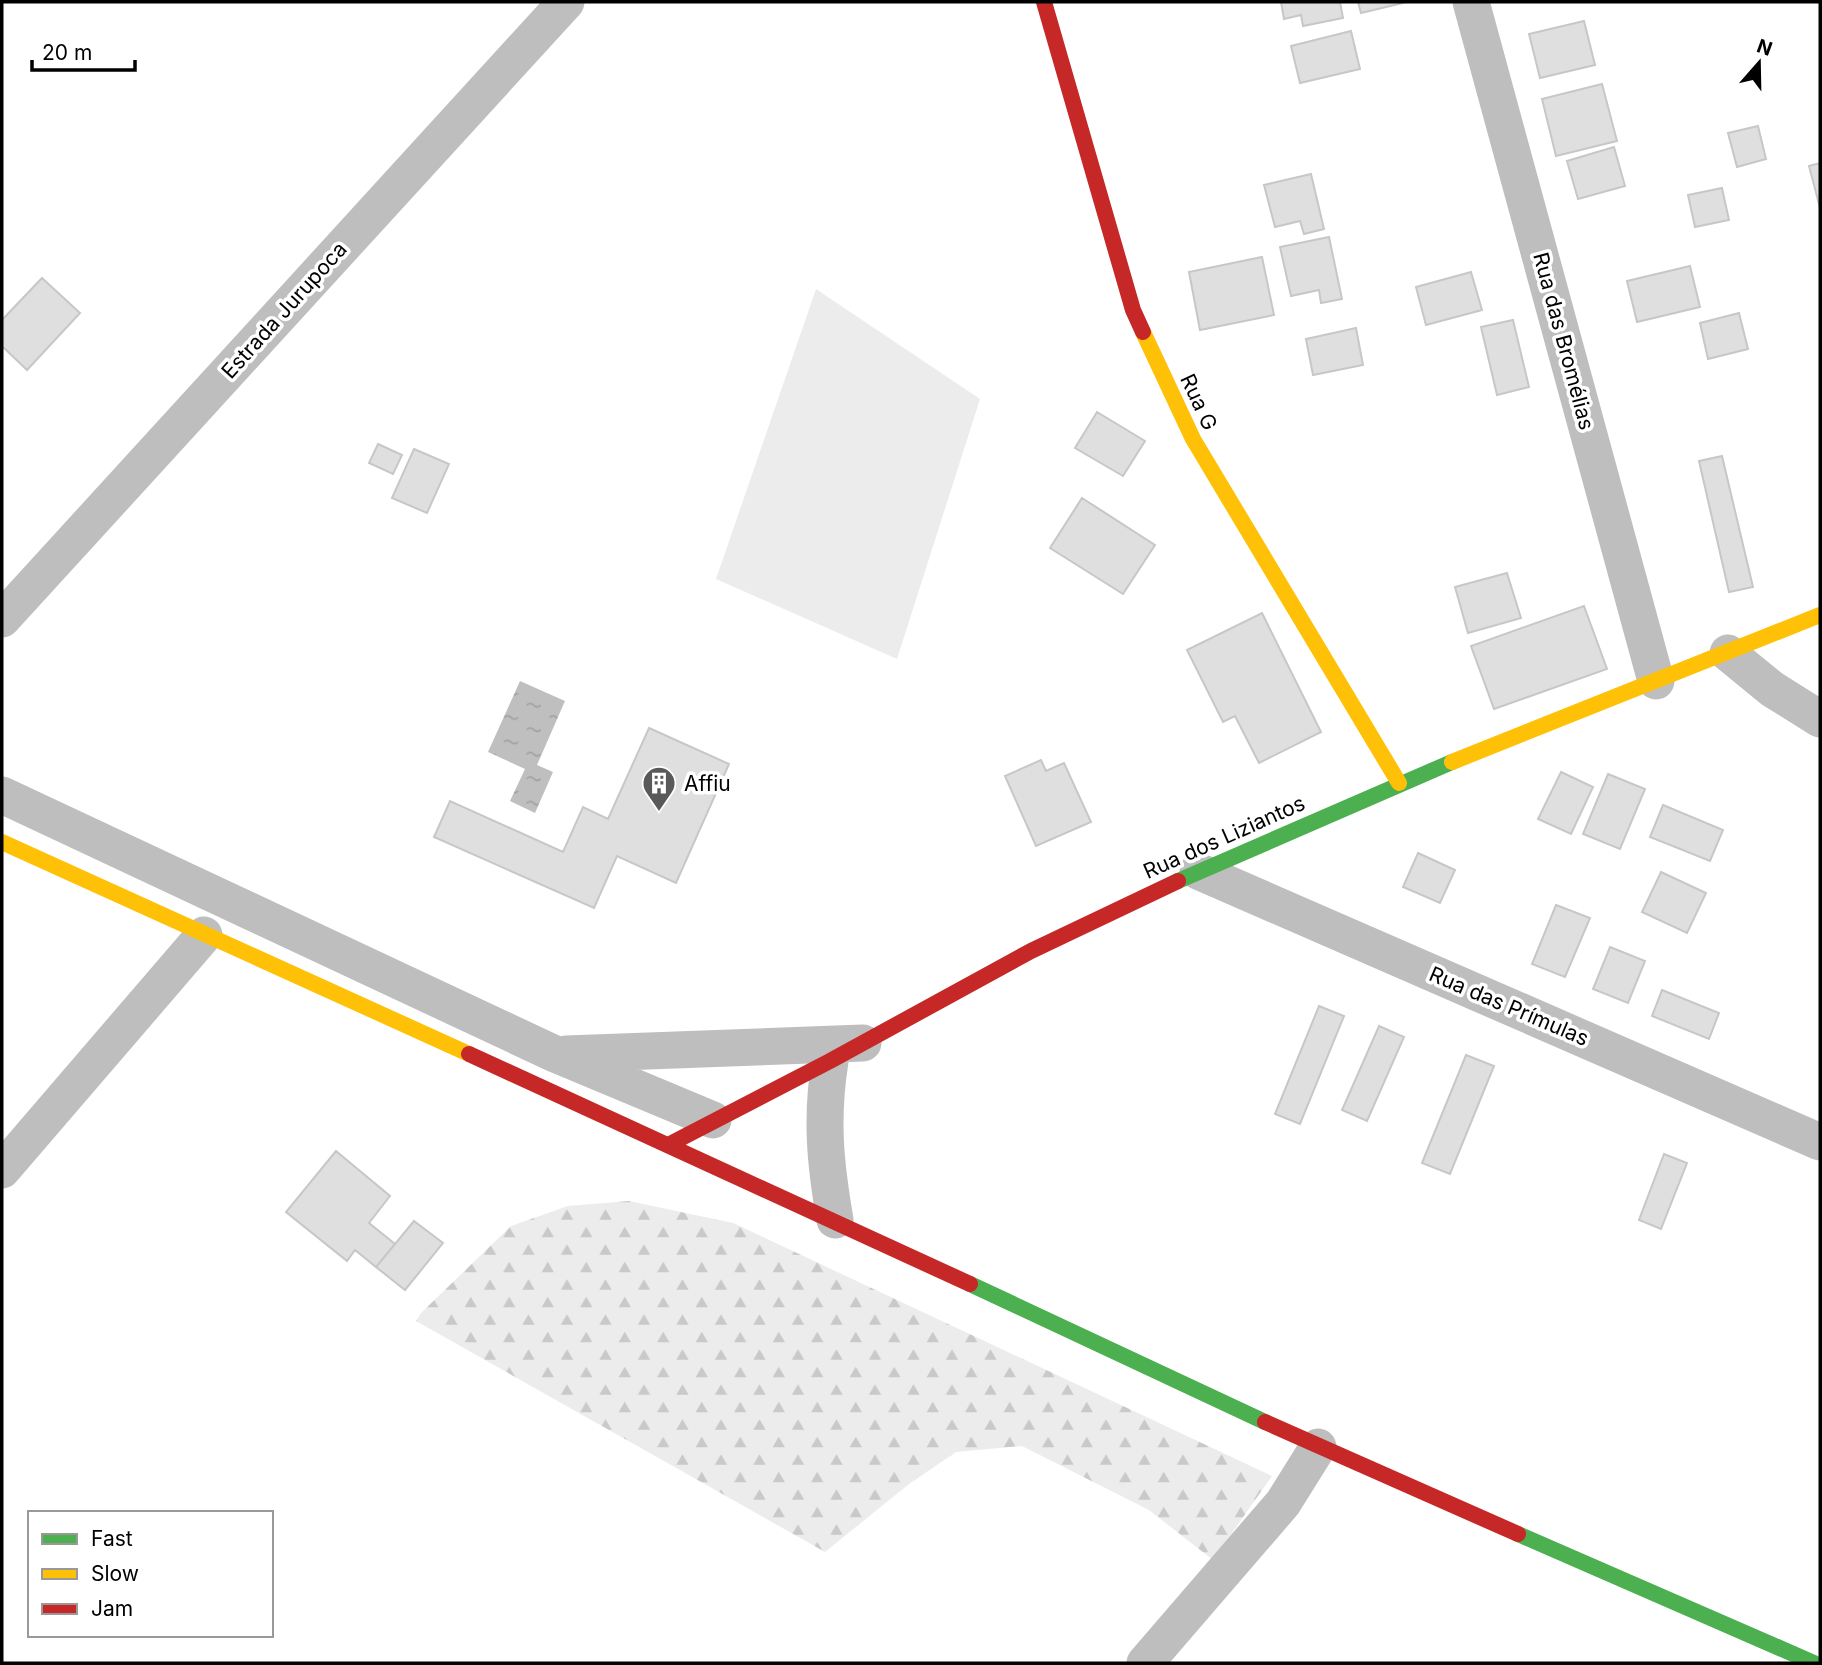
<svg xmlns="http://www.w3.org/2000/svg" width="1822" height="1665" font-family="Inter,sans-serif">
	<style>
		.forest { fill: url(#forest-firs) }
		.pitch { fill: #ececec }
		.water { fill: url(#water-ripples) }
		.building { fill: #dfdfdf; stroke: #c7c7c7; stroke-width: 2 }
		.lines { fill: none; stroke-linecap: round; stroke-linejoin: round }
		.street { stroke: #bebebe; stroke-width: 37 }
		.fast { stroke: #4caf50; stroke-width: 16 }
		.slow { stroke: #ffc107; stroke-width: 16 }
		.jam { stroke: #c62828; stroke-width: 16 }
		.labels { text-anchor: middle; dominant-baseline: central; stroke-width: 7; stroke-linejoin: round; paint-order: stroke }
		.street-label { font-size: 21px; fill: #000; stroke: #fff }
		.poi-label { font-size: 21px; fill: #000; stroke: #fff; text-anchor: start }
	</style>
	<defs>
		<pattern id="forest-firs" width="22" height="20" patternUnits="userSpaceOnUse" patternTransform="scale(1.75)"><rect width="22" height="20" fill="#ececec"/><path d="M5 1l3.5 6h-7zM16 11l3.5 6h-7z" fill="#c9c9c9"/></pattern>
		<pattern id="water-ripples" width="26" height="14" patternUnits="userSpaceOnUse" patternTransform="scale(1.75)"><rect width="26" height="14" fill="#bfbfbf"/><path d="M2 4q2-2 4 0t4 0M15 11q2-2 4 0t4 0" fill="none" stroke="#a2a2a2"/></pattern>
	</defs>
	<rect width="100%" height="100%" fill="#fff"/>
	<path class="forest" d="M 629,1201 L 733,1223 L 1272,1476 L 1213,1560 L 1149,1510 L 1022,1446 L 956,1452 L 909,1484 L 825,1552 L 416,1321 L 421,1313 L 511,1226 L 568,1206 Z"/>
	<path class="pitch" d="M 816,289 L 980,399 L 897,659 L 716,579 Z"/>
	<path class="water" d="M 520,681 L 565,701 L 537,765 L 553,772 L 535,813 L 510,801 L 525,769 L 488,752 Z"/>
	<path class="building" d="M 1281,2 L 1340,2 L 1343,18 L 1303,26 L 1301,15 L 1284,19 Z
		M 1358,2 L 1403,2 L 1403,3 L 1361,13 Z
		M 1584,21 L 1595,65 L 1540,78 L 1529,34 Z
		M 1351,31 L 1360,69 L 1300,83 L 1291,46 Z
		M 1602,84 L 1617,141 L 1556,156 L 1542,99 Z
		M 1758,126 L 1766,159 L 1737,167 L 1728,133 Z
		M 1614,147 L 1625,186 L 1578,199 L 1567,161 Z
		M 1820,163 L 1820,208 L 1809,166 Z
		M 1311,174 L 1324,229 L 1304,234 L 1300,221 L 1275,227 L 1264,185 Z
		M 1722,188 L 1729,220 L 1695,227 L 1688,195 Z
		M 1329,237 L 1342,299 L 1321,303 L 1319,290 L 1291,296 L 1280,247 Z
		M 1262,257 L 1274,315 L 1200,330 L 1189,272 Z
		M 1690,266 L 1700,307 L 1637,322 L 1627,281 Z
		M 1471,272 L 1482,310 L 1426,325 L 1416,287 Z
		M 42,278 L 80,313 L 27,370 L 2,346 L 2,320 Z
		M 1739,313 L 1748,349 L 1708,359 L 1700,323 Z
		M 1513,320 L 1529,387 L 1497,395 L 1481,327 Z
		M 1356,328 L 1363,365 L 1313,375 L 1306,339 Z
		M 1097,412 L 1145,441 L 1123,476 L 1075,448 Z
		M 378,444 L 402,455 L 393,474 L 369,463 Z
		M 414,449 L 449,464 L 427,513 L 392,498 Z
		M 1722,456 L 1753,587 L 1729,592 L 1699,461 Z
		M 1082,498 L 1155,545 L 1123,594 L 1050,548 Z
		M 1507,573 L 1521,618 L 1468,633 L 1455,587 Z
		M 1584,606 L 1607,669 L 1494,709 L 1471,646 Z
		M 1262,613 L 1321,732 L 1259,763 L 1235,716 L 1223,722 L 1187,650 Z
		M 649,728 L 729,764 L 676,883 L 617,856 L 594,908 L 434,837 L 450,801 L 563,852 L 583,807 L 608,819 Z
		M 1041,760 L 1046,771 L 1064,763 L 1091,822 L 1036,846 L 1005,776 Z
		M 1561,772 L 1593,787 L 1571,834 L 1538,819 Z
		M 1608,774 L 1645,789 L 1620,849 L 1583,834 Z
		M 1663,805 L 1723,830 L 1710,861 L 1650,837 Z
		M 1418,853 L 1455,870 L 1440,903 L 1403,887 Z
		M 1661,872 L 1706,893 L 1687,933 L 1642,912 Z
		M 1556,905 L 1590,918 L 1565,977 L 1532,964 Z
		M 1610,947 L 1645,961 L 1628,1003 L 1593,989 Z
		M 1662,990 L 1719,1013 L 1709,1039 L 1652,1016 Z
		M 1319,1006 L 1344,1016 L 1300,1124 L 1275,1114 Z
		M 1379,1026 L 1404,1037 L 1367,1121 L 1342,1110 Z
		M 1466,1055 L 1494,1066 L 1450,1174 L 1422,1163 Z
		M 336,1151 L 390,1196 L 369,1223 L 395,1244 L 376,1267 L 355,1250 L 347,1261 L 286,1212 Z
		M 1664,1154 L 1687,1163 L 1661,1229 L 1639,1220 Z
		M 414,1221 L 443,1243 L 405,1290 L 376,1267 Z"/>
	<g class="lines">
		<path class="street" d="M 1471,2 L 1656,681
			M 2,619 L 566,2
			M 1728,653 L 1772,689 L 1820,719
			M 2,795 L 555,1054 L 713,1120
			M 1198,871 L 1820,1142
			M 566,1054 L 863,1043
			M 830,1061 C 821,1118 825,1162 835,1220
			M 2,1170 L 204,935
			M 1145,1663 L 1283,1503 L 1318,1447"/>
		<path class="fast" d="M 1178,881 L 1452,762
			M 970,1284 L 1265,1422
			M 1518,1534 L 1814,1663"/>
		<path class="slow" d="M 1143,332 L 1193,439 L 1399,783
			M 1452,762 L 1820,615
			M 2,842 L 469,1054"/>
		<path class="jam" d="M 1044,2 L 1133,310 L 1143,332
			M 469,1054 L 970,1284
			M 668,1145 L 830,1061 L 1031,951 L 1178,881
			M 1265,1422 L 1518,1534"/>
	</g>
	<defs>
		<symbol id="building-pin" viewBox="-11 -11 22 30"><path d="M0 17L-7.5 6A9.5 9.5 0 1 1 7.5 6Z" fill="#595959" stroke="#fff"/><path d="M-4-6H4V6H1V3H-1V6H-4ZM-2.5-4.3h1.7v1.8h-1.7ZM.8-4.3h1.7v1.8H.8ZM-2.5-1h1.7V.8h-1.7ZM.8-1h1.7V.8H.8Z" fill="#fff"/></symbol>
	</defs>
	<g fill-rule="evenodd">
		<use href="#building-pin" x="640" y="764" width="38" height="52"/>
	</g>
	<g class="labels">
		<g class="street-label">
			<text transform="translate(284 310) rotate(-48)">Estrada Jurupoca</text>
			<text transform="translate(1564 341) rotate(75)">Rua das Bromélias</text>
			<text transform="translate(1199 402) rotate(65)">Rua G</text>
			<text transform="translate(1224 837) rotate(-24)">Rua dos Liziantos</text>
			<text transform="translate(1509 1006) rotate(23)">Rua das Prímulas</text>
		</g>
		<g class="poi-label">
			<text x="684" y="783">Affiu</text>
		</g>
	</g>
	<rect width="1822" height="1665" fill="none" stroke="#000000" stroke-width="7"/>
	<rect x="28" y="1511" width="245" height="126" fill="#ffffff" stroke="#999999" stroke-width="2"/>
	<rect x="42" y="1534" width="35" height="10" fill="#4caf50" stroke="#999999" stroke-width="2"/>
	<text x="91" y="1546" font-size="21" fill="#000000">Fast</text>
	<rect x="42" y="1569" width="35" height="10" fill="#ffc107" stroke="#999999" stroke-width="2"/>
	<text x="91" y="1581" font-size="21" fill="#000000">Slow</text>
	<rect x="42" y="1604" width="35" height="10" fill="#c62828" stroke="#999999" stroke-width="2"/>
	<text x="91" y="1616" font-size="21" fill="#000000">Jam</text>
	<g transform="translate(1759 63) rotate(20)" stroke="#ffffff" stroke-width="5" paint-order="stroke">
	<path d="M0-5L12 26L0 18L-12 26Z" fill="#000000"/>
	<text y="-10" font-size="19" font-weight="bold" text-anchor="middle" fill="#000000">N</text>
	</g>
	<path d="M32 60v10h103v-10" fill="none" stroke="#000000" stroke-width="3.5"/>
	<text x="42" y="60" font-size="21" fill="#000000" stroke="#ffffff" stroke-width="5" paint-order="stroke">20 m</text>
</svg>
